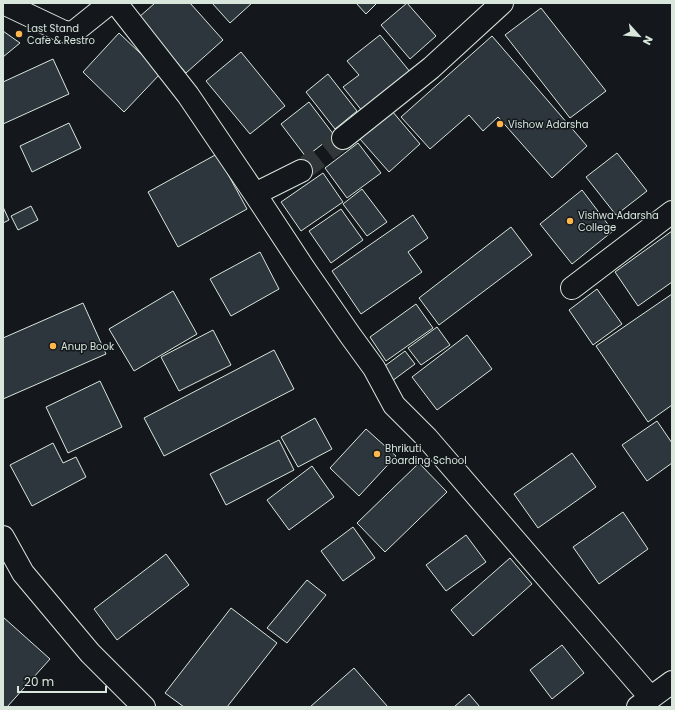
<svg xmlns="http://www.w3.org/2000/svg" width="675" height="710" font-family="Poppins,sans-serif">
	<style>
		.building { fill: #2c363c; stroke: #d8e6dc }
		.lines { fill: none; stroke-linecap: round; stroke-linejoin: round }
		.minor-tunnel { stroke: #313739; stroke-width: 22; stroke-dasharray: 22 11; stroke-linecap: butt }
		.minor-casing { stroke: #d8e6dc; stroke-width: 24 }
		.minor { stroke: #14181c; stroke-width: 22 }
		.poi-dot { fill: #ffb74d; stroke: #14181c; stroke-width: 1.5 }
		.labels { text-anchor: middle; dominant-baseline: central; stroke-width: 3; stroke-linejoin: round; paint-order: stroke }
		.poi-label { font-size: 10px; fill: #d8e6dc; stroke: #14181c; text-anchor: start }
	</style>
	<rect width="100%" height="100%" fill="#14181c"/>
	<path class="building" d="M 155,3 L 190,3 L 223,40 L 186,73 L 138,18 Z
		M 212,3 L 252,3 L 230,23 Z
		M 356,3 L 377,3 L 366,14 Z
		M 407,3 L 436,36 L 410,59 L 381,25 Z
		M 541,8 L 606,91 L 570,118 L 505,35 Z
		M 3,31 L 20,43 L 3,57 Z
		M 119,33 L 161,73 L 124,112 L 83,72 Z
		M 380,35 L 411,73 L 363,112 L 343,87 L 359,75 L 347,61 Z
		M 492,36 L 587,146 L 552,178 L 498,117 L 483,131 L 469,115 L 430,149 L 401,117 Z
		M 241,52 L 285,106 L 250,134 L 206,81 Z
		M 53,59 L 69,94 L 3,124 L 3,82 Z
		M 328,74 L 357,111 L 335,129 L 306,92 Z
		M 309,102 L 334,135 L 306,157 L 281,124 Z
		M 392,111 L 420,144 L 389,172 L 360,139 Z
		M 69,123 L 81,148 L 32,172 L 20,146 Z
		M 358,143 L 381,173 L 347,198 L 325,168 Z
		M 617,153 L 647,191 L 616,215 L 586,177 Z
		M 217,154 L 247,209 L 178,247 L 148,192 Z
		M 323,173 L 343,202 L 301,231 L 281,202 Z
		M 362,189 L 387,222 L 367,236 L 343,204 Z
		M 582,190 L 613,231 L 572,264 L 540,224 Z
		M 31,206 L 38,220 L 18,230 L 11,216 Z
		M 3,207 L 9,220 L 3,223 Z
		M 341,209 L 363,240 L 331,263 L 309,231 Z
		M 413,215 L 428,238 L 408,252 L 422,272 L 361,314 L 332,271 Z
		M 511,227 L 532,255 L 439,325 L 419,298 Z
		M 672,231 L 672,282 L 638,306 L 615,272 Z
		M 260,252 L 279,289 L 231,316 L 210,279 Z
		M 597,289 L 622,324 L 593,345 L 569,310 Z
		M 173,291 L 197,334 L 134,371 L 109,329 Z
		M 672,294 L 672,405 L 648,422 L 596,346 Z
		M 83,303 L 106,354 L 3,399 L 3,338 Z
		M 416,304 L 433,328 L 386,361 L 370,337 Z
		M 437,327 L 450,345 L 421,365 L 408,348 Z
		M 213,330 L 231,365 L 179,391 L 161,357 Z
		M 467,335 L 492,369 L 437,410 L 412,377 Z
		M 274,350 L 294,389 L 164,456 L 144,418 Z
		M 405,351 L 415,364 L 392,381 L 382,368 Z
		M 100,381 L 122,427 L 68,453 L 46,407 Z
		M 315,418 L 332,449 L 298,467 L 281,437 Z
		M 657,421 L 672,443 L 672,463 L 647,481 L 622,445 Z
		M 366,429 L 396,456 L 359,496 L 330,468 Z
		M 279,440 L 294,470 L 226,505 L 210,474 Z
		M 53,443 L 63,463 L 76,457 L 86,477 L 32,506 L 10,465 Z
		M 572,453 L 596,487 L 538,528 L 514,494 Z
		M 419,463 L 447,492 L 385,552 L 357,523 Z
		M 312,466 L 334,497 L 289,530 L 267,500 Z
		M 623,512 L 648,549 L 599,584 L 573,547 Z
		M 353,527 L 375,558 L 343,581 L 321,551 Z
		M 466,535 L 486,562 L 446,591 L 426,565 Z
		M 166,554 L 189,585 L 117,640 L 94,609 Z
		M 510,558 L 532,584 L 473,636 L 451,610 Z
		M 307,580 L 326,595 L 287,643 L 267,628 Z
		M 231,608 L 277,643 L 227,707 L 184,707 L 165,693 Z
		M 3,617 L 50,659 L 7,707 L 3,707 Z
		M 562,645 L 584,673 L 552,699 L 530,670 Z
		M 354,668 L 388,707 L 310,707 Z
		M 469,694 L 480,707 L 454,707 Z"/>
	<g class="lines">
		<path class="minor-tunnel" d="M 301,171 L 343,138"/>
		<defs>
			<path id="minor" d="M 3,3 L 62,31 L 69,33 L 75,31 L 110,3
				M 116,3 L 188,95 L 255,194 L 303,267 L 350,335 L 374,368 L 394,405 L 427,438 L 650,697
				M 343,138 L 431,68 L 502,3
				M 255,194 L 301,171
				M 572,288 L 672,212
				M 3,537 L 23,573 L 90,653 L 144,707
				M 638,707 L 672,682"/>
		</defs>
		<use href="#minor" class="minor-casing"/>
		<use href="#minor" class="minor"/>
	</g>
	<g class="poi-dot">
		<circle cx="19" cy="34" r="4"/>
		<circle cx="500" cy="124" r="4"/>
		<circle cx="570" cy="221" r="4"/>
		<circle cx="53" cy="346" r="4"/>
		<circle cx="377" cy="454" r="4"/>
	</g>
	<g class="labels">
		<g class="poi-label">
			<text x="27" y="28">Last Stand<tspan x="27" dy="12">Cafe &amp; Restro</tspan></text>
			<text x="508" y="124">Vishow Adarsha</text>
			<text x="578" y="215">Vishwa Adarsha<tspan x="578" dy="12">College</tspan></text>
			<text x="61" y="346">Anup Book</text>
			<text x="385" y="448">Bhrikuti<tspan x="385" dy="12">Boarding School</tspan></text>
		</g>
	</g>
	<rect width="675" height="710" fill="none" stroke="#d8e6dc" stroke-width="8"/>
	<g transform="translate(639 36) rotate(117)" stroke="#14181c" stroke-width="3" paint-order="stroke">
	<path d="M0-3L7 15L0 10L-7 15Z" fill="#d8e6dc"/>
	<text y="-6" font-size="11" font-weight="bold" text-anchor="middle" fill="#d8e6dc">N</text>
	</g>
	<path d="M18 686v6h88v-6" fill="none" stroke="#d8e6dc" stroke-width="2"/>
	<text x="24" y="686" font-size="12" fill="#d8e6dc" stroke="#14181c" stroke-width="3" paint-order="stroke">20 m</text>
</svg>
